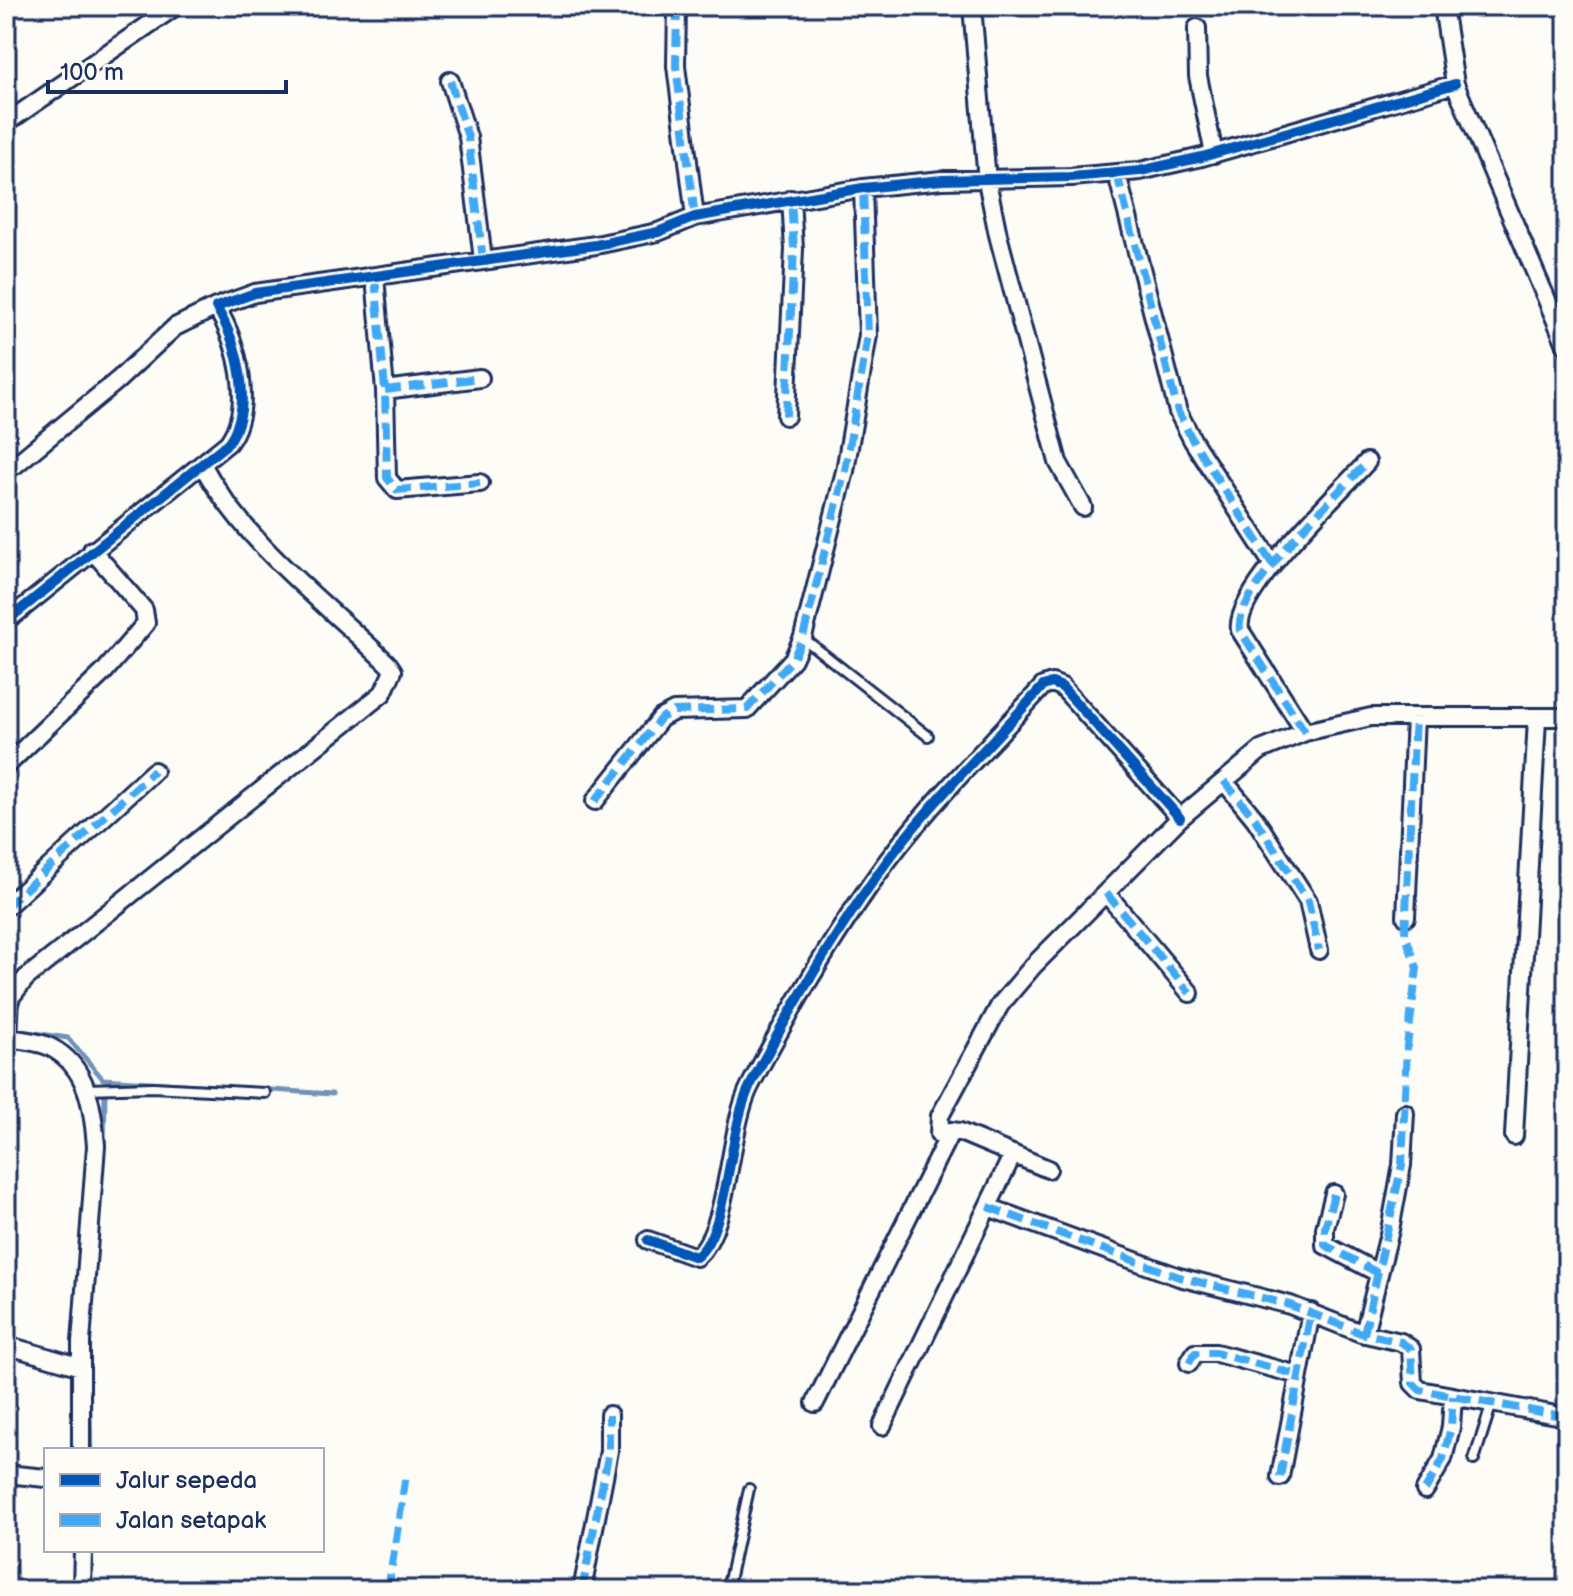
<svg xmlns="http://www.w3.org/2000/svg" width="1573" height="1596" font-family="'Balsamiq Sans',sans-serif">
	<style>
		.lines { fill: none; stroke-linecap: round; stroke-linejoin: round }
		.stream { stroke: #7193b9; stroke-width: 5 }
		.lane-casing { stroke: #1b2f5e; stroke-width: 14 }
		.street-casing { stroke: #1b2f5e; stroke-width: 22 }
		.lane { stroke: #fdfcf7; stroke-width: 8 }
		.street { stroke: #fdfcf7; stroke-width: 16 }
		.quiet { stroke: #3fa9f5; stroke-width: 8; stroke-dasharray: 16 8; stroke-linecap: butt }
		.cycleway-casing { stroke: #fdfcf7; stroke-width: 15 }
		.cycleway { stroke: #0057b8; stroke-width: 10 }
	</style>
	<rect width="100%" height="100%" fill="#fdfcf7"/>
	<filter id="ink" filterUnits="userSpaceOnUse"><feTurbulence type="fractalNoise" baseFrequency=".0125" numOctaves="2"/><feDisplacementMap in="SourceGraphic" scale="16" xChannelSelector="R" yChannelSelector="G"/><feConvolveMatrix kernelMatrix="1 2 1 2 8 2 1 2 1" color-interpolation-filters="sRGB"/></filter>
	<g filter="url(#ink)">
		<g class="lines">
			<path class="stream" d="M 6,778 L 42,743
				M 21,1031 L 68,1038 L 103,1079 L 332,1094
				M 104,1148 L 105,1093
				M 89,1373 L 91,1450"/>
			<defs>
				<path id="lane" d="M 803,638 L 928,736
					M 87,1089 L 153,1087 L 265,1093
					M 1474,1460 L 1492,1403
					M 727,1590 L 749,1489"/>
				<path id="street" d="M 677,6 L 676,66 L 695,217
					M 972,6 L 987,181 L 998,235 L 1058,462 L 1083,507
					M 1443,6 L 1455,84 L 1567,347
					M 1197,28 L 1198,76 L 1214,154
					M 450,81 L 468,137 L 483,260
					M 6,123 L 176,6
					M 1117,174 L 1178,412 L 1193,441 L 1273,565
					M 375,277 L 385,390 L 387,478 L 397,490 L 480,483
					M 385,390 L 480,378
					M 786,416 L 794,249 L 791,199
					M 15,465 L 118,380 L 175,327 L 216,307
					M 14,615 L 228,443 C 255,407 238,343 216,307 L 255,293 L 596,245 L 658,232 L 695,217 L 863,188 L 942,180 L 1071,177 L 1140,171 L 1202,157 L 1455,84
					M 1305,732 L 1240,630 C 1233,592 1339,493 1367,462
					M 6,766 L 104,672 L 146,623 L 144,610 L 92,550
					M 1224,781 L 1255,819 L 1308,901 L 1319,950
					M 595,801 L 661,718 L 674,711 L 747,709 L 793,659 L 803,637 L 845,471 L 868,335 L 863,188
					M 1106,893 L 1190,993
					M 6,907 L 154,771
					M 1406,917 L 1415,717
					M 6,1038 C 19,1040 38,1041 50,1047 C 88,1066 93,1108 96,1146 L 81,1342 L 81,1450
					M 8,1038 L 10,998 L 26,978 L 383,693 L 393,671 L 389,665 C 324,601 246,546 202,464
					M 1514,1136 L 1537,719
					M 945,1139 L 939,1134 L 940,1116 L 1000,1005 L 1034,965 L 1180,818 L 1261,750 L 1305,732 L 1371,717 L 1567,717
					M 1334,1194 L 1325,1228 L 1325,1245 L 1378,1273
					M 988,1207 L 1179,1277 L 1290,1305 L 1361,1333 L 1401,1342 L 1411,1349 L 1413,1383 L 1420,1390 L 1567,1417
					M 648,1240 L 696,1257 C 730,1231 728,1128 750,1086 C 787,1015 829,943 875,878 C 923,809 987,749 1043,686 L 1052,683 L 1062,687 L 1180,818
					M 1364,1334 L 1390,1230 L 1402,1165 L 1405,1113
					M 6,1345 L 81,1367
					M 1189,1363 L 1195,1353 L 1216,1353 L 1298,1375
					M 815,1403 L 951,1131 L 960,1132 L 1048,1169
					M 882,1426 L 1013,1154
					M 6,1474 L 46,1478
					M 1280,1477 L 1311,1312
					M 1425,1490 L 1443,1459 L 1451,1427 L 1453,1396
					M 82,1590 L 83,1550
					M 582,1590 L 609,1451 L 609,1415"/>
			</defs>
			<use href="#lane" class="lane-casing"/>
			<use href="#street" class="street-casing"/>
			<use href="#lane" class="lane"/>
			<use href="#street" class="street"/>
			<path class="quiet" d="M 677,6 L 676,66 L 695,217
				M 450,81 L 468,137 L 483,260
				M 1117,174 L 1178,412 L 1193,441 L 1273,565
				M 375,277 L 385,390 L 387,478 L 397,490 L 480,483
				M 385,390 L 480,378
				M 786,416 L 794,249 L 791,199
				M 1305,732 L 1240,630 C 1233,592 1339,493 1367,462
				M 1224,781 L 1255,819 L 1308,901 L 1319,950
				M 595,801 L 661,718 L 674,711 L 747,709 L 793,659 L 803,637 L 845,471 L 868,335 L 863,188
				M 1106,893 L 1190,993
				M 6,907 L 154,771
				M 1334,1194 L 1325,1228 L 1325,1245 L 1378,1273
				M 988,1207 L 1179,1277 L 1290,1305 L 1361,1333 L 1401,1342 L 1411,1349 L 1413,1383 L 1420,1390 L 1567,1417
				M 1364,1334 L 1402,1165 L 1407,1046 L 1417,968 L 1405,934 L 1415,717
				M 1189,1363 L 1195,1353 L 1216,1353 L 1298,1375
				M 1280,1477 L 1311,1312
				M 1425,1490 L 1443,1459 L 1451,1427 L 1453,1396
				M 388,1590 L 406,1475
				M 582,1590 L 609,1451 L 609,1415"/>
			<defs>
				<path id="cycleway" d="M 14,615 L 228,443 C 255,407 238,343 216,307 L 255,293 L 596,245 L 658,232 L 695,217 L 863,188 L 942,180 L 1071,177 L 1140,171 L 1202,157 L 1455,84
					M 648,1240 L 696,1257 C 730,1231 728,1128 750,1086 C 787,1015 829,943 875,878 C 923,809 987,749 1043,686 L 1052,683 L 1062,687 L 1180,818"/>
			</defs>
			<use href="#cycleway" class="cycleway-casing"/>
			<use href="#cycleway" class="cycleway"/>
		</g>
	</g>
	<rect width="1573" height="1596" fill="none" stroke="#fdfcf7" stroke-width="32"/>
	<rect x="16" y="16" width="1541" height="1564" fill="none" stroke="#1b2f5e" stroke-width="3" filter="url(#ink)"/>
	<rect x="44" y="1448" width="280" height="104" fill="#fdfcf7" stroke="#a3aaba" stroke-width="2"/>
	<rect x="60" y="1474" width="40" height="12" fill="#0057b8" stroke="#a3aaba" stroke-width="2"/>
	<text x="116" y="1488" font-size="24" fill="#1b2f5e">Jalur sepeda</text>
	<rect x="60" y="1514" width="40" height="12" fill="#3fa9f5" stroke="#a3aaba" stroke-width="2"/>
	<text x="116" y="1528" font-size="24" fill="#1b2f5e">Jalan setapak</text>
	<path d="M48 80v12h238v-12" fill="none" stroke="#1b2f5e" stroke-width="4"/>
	<text x="60" y="80" font-size="24" fill="#1b2f5e" stroke="#fdfcf7" stroke-width="6" paint-order="stroke">100 m</text>
</svg>
